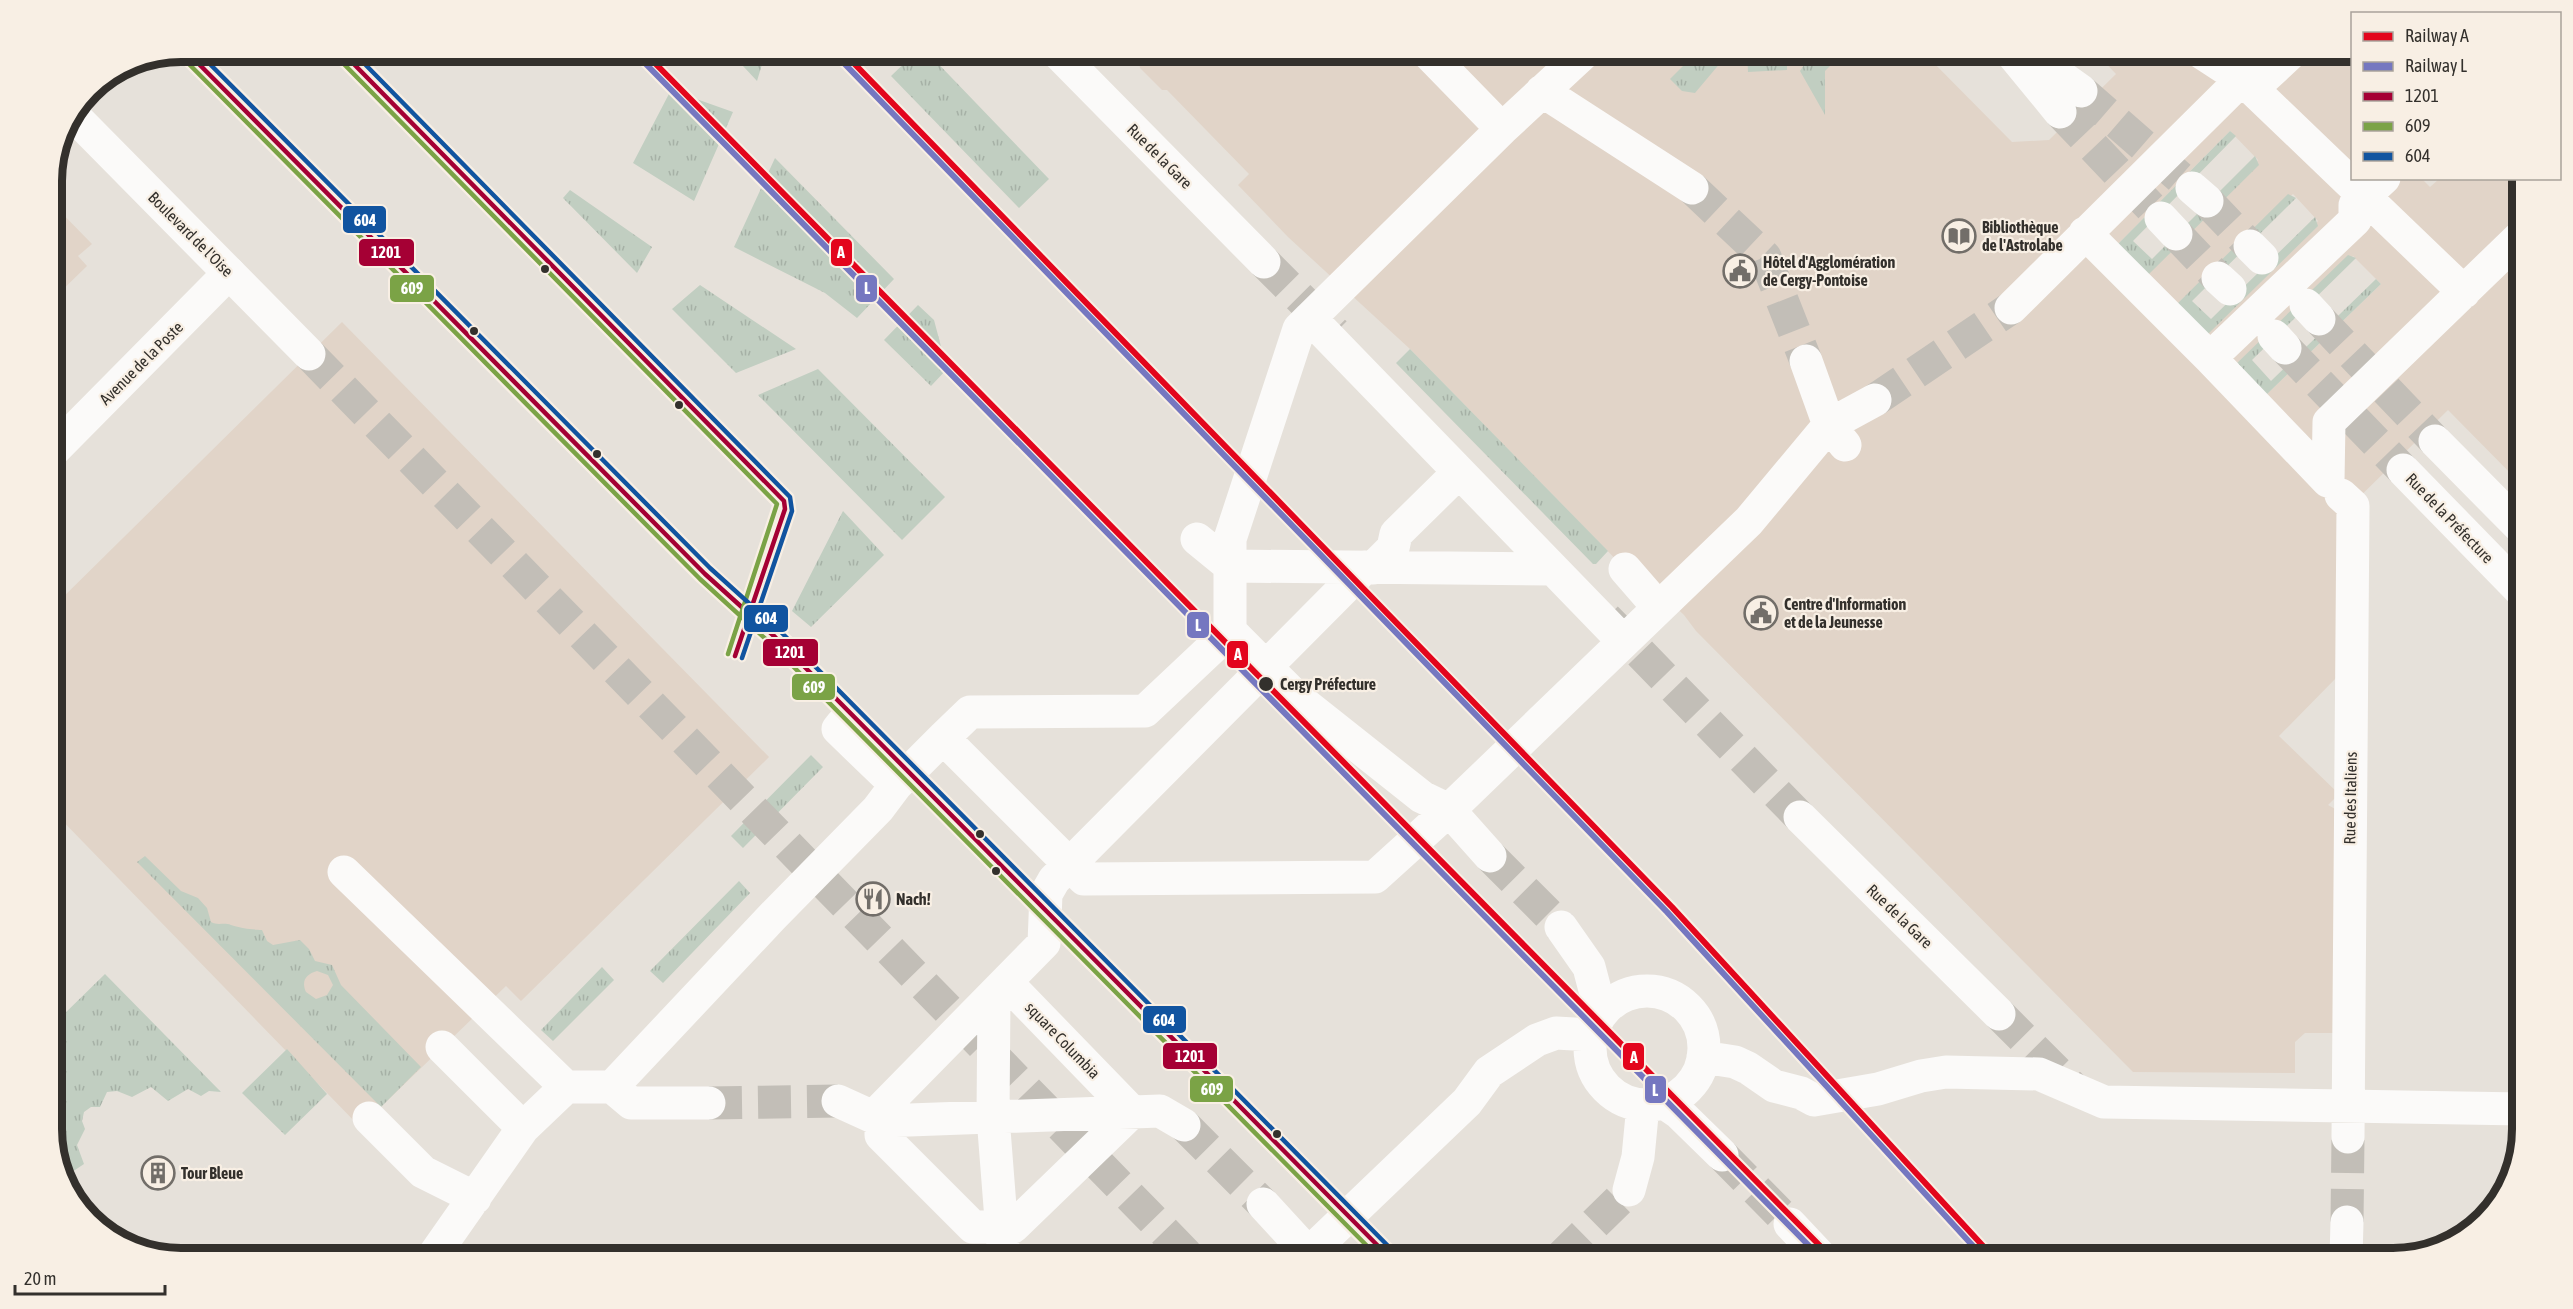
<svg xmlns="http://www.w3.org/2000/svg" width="2573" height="1309" font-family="'Asap Condensed',sans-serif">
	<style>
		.commercial { fill: #e1d4c8; fill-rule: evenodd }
		.grass { fill: url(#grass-tufts); fill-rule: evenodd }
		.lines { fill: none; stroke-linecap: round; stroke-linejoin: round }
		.street-tunnel { stroke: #c2beb7; stroke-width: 33; stroke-dasharray: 33 16; stroke-linecap: butt }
		.secondary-tunnel { stroke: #c2beb7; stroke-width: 33; stroke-dasharray: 33 16; stroke-linecap: butt }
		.street { stroke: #fbfaf9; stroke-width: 33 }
		.secondary { stroke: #fbfaf9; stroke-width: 33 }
		.bus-1-casing { stroke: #f8efe4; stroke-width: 9 }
		.bus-2-casing { stroke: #f8efe4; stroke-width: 9 }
		.bus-3-casing { stroke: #f8efe4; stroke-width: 9 }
		.bus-1 { stroke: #a50034; stroke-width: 4.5 }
		.bus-2 { stroke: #7ba346; stroke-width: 4.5 }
		.bus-3 { stroke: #1154a0; stroke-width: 4.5 }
		.rail-1-casing { stroke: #f8efe4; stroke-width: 10 }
		.rail-2-casing { stroke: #f8efe4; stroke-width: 10 }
		.rail-1 { stroke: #e3051c; stroke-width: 6 }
		.rail-2 { stroke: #7577c0; stroke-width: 6 }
		.bus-dot { fill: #33302c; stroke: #f8efe4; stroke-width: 2 }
		.labels { text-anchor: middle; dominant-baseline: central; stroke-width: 4.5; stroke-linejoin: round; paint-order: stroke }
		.street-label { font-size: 16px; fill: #33302c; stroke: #f8efe4 }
		.poi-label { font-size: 16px; font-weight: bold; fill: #33302c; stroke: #f8efe4; text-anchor: start }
		.stop-label { font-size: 16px; font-weight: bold; fill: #33302c; stroke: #f8efe4; text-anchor: start }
		.rim { fill: none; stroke: #33302c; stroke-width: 8 }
		.line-badge { stroke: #f8efe4; stroke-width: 2 }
		.badge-label { font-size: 16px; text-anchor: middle; font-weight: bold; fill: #fff }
	</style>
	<defs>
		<pattern id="grass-tufts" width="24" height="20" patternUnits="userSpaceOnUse" patternTransform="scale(1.5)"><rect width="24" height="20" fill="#c1cec1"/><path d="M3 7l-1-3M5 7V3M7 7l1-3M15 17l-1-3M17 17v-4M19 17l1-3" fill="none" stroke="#a6b1a6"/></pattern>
	</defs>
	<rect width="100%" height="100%" fill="#e6e1da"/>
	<path class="commercial" d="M 1128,51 L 1922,51 L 2012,142 L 2049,140 L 2116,74 L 2094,51 L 2352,51 L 2352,178 L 2422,179 L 2430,187 L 2439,179 L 2522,179 L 2522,485 L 2448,410 L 2339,517 L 2338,676 L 2279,736 L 2339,794 L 2328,805 L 2337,810 L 2336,1033 L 2305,1033 L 2295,1042 L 2295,1073 L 2133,1072 L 1696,631 L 1684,615 L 1667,599 L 1634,578 L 1410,349 L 1288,237 L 1238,185 L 1249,174 L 1167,90 L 1162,90 L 1140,68 L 1139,63 ZM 2230,131 L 2258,160 L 2146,276 L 2117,245 ZM 2293,194 L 2318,221 L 2205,335 L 2176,305 ZM 2353,256 L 2381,284 L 2265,396 L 2235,365 Z
		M 51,202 L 92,244 L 78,256 L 87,266 L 51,301 Z
		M 342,322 L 769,757 L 521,1001 L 506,986 L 360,1127 L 51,809 L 51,609 Z"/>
	<path class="grass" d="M 729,51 L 766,51 L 757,81 Z
		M 865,51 L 894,51 L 880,66 Z
		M 917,51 L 926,51 L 1049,179 L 1019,208 L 891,76 Z
		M 1698,51 L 1727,51 L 1727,55 L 1695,93 L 1682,91 L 1670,79 Z
		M 1747,51 L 1787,51 L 1787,70 L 1748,72 Z
		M 1808,51 L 1845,51 L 1825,71 L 1825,115 L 1800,71 L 1808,59 Z
		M 671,90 L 733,112 L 694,201 L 633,163 Z
		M 2230,131 L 2236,136 L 2133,241 L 2152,259 L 2255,156 L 2259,165 L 2147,276 L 2117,245 Z
		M 775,158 L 894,279 L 857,318 L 825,293 L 734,247 Z
		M 570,190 L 652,247 L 637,273 L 563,198 Z
		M 2288,194 L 2296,198 L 2192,301 L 2211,319 L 2315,217 L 2318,226 L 2206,336 L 2176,305 Z
		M 2348,255 L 2356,258 L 2252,360 L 2271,381 L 2376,279 L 2381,284 L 2265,396 L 2235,365 Z
		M 700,285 L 796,349 L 736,373 L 672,309 Z
		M 918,305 L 934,320 L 947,369 L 931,386 L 884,340 Z
		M 1410,349 L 1608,551 L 1596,564 L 1593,564 L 1396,363 Z
		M 818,369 L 945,497 L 902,540 L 758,395 Z
		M 843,511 L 884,555 L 811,627 L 792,611 Z
		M 811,755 L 823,767 L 743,848 L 731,836 Z
		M 145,856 L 181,891 L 198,898 L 207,908 L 211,922 C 218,926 224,922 231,925 C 245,929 247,929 262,930 L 267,941 L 273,945 L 300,940 L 309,949 L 315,961 L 332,965 L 341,985 L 421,1067 L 381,1107 L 137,862 ZM 317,971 L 328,975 L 333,985 L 327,995 L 316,999 L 306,992 C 301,981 306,974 317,971 Z
		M 739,881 L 750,893 L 663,983 L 650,971 Z
		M 602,967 L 614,980 L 553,1041 L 541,1030 Z
		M 105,974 L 221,1092 L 209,1091 L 201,1096 L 188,1089 L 168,1101 L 151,1087 L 132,1097 L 117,1091 L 107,1092 L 100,1107 L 91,1107 L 84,1112 L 82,1121 L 85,1129 L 77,1145 L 84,1164 L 72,1172 L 68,1185 L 51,1138 L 51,1111 L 64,1099 L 51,1087 L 51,1016 L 57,1021 Z
		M 287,1049 L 327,1094 L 285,1135 L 242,1093 Z"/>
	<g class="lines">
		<path class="street-tunnel" d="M 2081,91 L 2192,188
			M 2060,112 L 2161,218
			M 1692,188 L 1765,257 L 1806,361
			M 2207,201 L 2250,246
			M 2176,234 L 2218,278
			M 1264,262 L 1335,333
			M 2319,319 L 2435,441
			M 2285,348 L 2403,470
			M 1875,400 L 2011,308
			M 1606,618 L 1800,817
			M 1490,856 L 1561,927
			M 1999,1014 L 2074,1089
			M 709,1103 L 838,1101
			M 1184,1125 L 1263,1204
			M 1722,1155 L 1790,1224
			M 2347,1222 L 2348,1137
			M 1560,1258 L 1629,1190"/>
		<path class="secondary-tunnel" d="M 309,354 L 1190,1258"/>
		<path class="street" d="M 1056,51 L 1264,262
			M 1426,51 L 1502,129
			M 1586,51 L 1502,129 L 1310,318 L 1623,641
			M 2010,51 L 2060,112
			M 2025,51 L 2081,91
			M 2199,51 L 2242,79 L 2464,292
			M 2252,89 L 2293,51
			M 1542,91 L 1692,188
			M 2192,188 L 2207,201
			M 2161,218 L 2176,234
			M 2085,233 L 2210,358
			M 2250,246 L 2262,258
			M 2218,278 L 2230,289
			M 2306,305 L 2319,319
			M 2011,308 L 2242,79
			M 2274,336 L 2285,348
			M 1806,361 L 1829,425 L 1845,445
			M 2435,441 L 2522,529
			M 51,453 L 229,273
			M 2403,470 L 2522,592
			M 2328,481 L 2210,358 L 2355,220 L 2355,205 L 2384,178
			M 2328,481 L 2329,422 L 2522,235
			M 2341,495 L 2353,506 L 2348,1137
			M 1197,539 L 1230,566 L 1552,569
			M 1373,568 L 1393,548 L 1396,534 L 1459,472
			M 1625,569 L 1658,607
			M 1230,631 L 1297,698 L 1422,797 L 1449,810 L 1490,856
			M 842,724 L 838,729 L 896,785
			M 943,738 L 970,712 L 1145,711 L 1230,631 L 1230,539 L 1299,329 L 1310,318
			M 1800,817 L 1999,1014
			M 344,872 L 566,1087
			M 1561,927 L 1589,967 L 1600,1009 L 1603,1011
			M 1007,983 L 1132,1112 L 1013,1227 L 973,1227 L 881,1135 L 881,1109 L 1044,943 L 1046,894 L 1054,880 L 1365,567
			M1590 1048a57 57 0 1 1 114 0a57 57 0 1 1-114 0Z
			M 994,996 L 993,1117 L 1004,1258
			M 442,1047 L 523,1128
			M 1703,1057 L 1735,1062 L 1748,1068 L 1774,1086 L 1801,1093 L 1814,1100 L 1878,1089 L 1921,1076 L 1946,1072 L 2039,1074 L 2104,1102 L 2522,1109
			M 612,1087 L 631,1103 L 709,1103
			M 838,1101 L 882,1121 L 1160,1111 L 1184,1125
			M 1663,1102 L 1679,1113 L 1722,1155
			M 369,1118 L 423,1172 L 475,1198
			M 1629,1190 L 1638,1157 L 1643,1105
			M 1263,1204 L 1308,1253
			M 1790,1224 L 1822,1258
			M 432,1258 L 523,1128 L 566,1087 L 612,1087 L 772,917 L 878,809 L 896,785 L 943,738 L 1084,879 L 1375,877 L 1449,810 L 1749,521 L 1829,425 L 1875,400
			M 1304,1258 L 1467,1102 L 1489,1072 L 1537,1040 L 1556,1033 L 1592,1035
			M 2346,1258 L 2347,1222"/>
		<path class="secondary" d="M 72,114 L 309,354"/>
		<defs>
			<path id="bus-1" d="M 186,51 L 705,574 L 775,637 L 1390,1258
				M 341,51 L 784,501 L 785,509 L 735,656"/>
			<path id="bus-2" d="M 181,56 L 700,579 L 770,643 L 1379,1258
				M 336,56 L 777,504 L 728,654"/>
			<path id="bus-3" d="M 197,51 L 710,568 L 781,632 L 1395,1253
				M 352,51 L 790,497 L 792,511 L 742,658"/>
		</defs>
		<use href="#bus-1" class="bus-1-casing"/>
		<use href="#bus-2" class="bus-2-casing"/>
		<use href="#bus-3" class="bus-3-casing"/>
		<use href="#bus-1" class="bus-1"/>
		<use href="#bus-2" class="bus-2"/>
		<use href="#bus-3" class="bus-3"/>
		<defs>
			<path id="rail-1" d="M 643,51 L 1832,1258
				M 842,51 L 1672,907 L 1994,1258"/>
			<path id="rail-2" d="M 638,56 L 1821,1258
				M 837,56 L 1667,912 L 1984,1258"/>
		</defs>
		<use href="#rail-1" class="rail-1-casing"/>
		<use href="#rail-2" class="rail-2-casing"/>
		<use href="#rail-1" class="rail-1"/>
		<use href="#rail-2" class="rail-2"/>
	</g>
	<defs>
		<symbol id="library-ring" viewBox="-11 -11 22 22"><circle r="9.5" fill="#f8efe4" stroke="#726e69" stroke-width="1.5"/><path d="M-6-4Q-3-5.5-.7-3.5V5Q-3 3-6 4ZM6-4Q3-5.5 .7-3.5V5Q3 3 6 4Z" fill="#726e69"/></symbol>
		<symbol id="civic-ring" viewBox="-11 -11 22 22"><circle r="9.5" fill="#f8efe4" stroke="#726e69" stroke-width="1.5"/><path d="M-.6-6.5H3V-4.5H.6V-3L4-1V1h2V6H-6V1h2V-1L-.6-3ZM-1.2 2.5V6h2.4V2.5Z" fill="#726e69"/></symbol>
		<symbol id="restaurant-ring" viewBox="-11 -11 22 22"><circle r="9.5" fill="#f8efe4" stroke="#726e69" stroke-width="1.5"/><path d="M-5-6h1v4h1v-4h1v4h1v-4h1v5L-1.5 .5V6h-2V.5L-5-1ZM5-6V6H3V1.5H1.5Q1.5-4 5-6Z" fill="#726e69"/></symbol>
		<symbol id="building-ring" viewBox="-11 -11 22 22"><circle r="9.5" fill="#f8efe4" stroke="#726e69" stroke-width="1.5"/><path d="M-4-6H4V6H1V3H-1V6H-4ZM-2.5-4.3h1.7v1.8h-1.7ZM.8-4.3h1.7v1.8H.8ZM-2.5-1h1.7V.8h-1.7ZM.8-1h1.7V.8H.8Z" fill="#726e69"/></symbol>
	</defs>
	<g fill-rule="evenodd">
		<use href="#library-ring" x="1940" y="217" width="38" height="38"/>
		<use href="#civic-ring" x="1721" y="252" width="38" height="38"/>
		<use href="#civic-ring" x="1742" y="594" width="38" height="38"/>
		<use href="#restaurant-ring" x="854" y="880" width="38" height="38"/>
		<use href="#building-ring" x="139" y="1154" width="38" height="38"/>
	</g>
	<g class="bus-dot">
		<circle cx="545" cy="269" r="5"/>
		<circle cx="474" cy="331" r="5"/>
		<circle cx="679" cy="405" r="5"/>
		<circle cx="597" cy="454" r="5"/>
		<circle cx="1266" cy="684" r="8"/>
		<circle cx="980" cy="834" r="5"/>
		<circle cx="996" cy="871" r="5"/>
		<circle cx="1277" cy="1134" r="5"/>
	</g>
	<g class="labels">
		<g class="street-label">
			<text transform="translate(1160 156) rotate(45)">Rue de la Gare</text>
			<text transform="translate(191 234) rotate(45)">Boulevard de l'Oise</text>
			<text transform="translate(141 363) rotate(-45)">Avenue de la Poste</text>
			<text transform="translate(2450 518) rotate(46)">Rue de la Préfecture</text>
			<text transform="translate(2350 798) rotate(-89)">Rue des Italiens</text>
			<text transform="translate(1900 916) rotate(44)">Rue de la Gare</text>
			<text transform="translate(1063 1040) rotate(46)">square Columbia</text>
		</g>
		<g class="poi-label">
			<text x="1982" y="227">Bibliothèque<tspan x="1982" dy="18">de l'Astrolabe</tspan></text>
			<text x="1763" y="262">Hôtel d'Agglomération<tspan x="1763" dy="18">de Cergy-Pontoise</tspan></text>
			<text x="1784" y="604">Centre d'Information<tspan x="1784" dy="18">et de la Jeunesse</tspan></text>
			<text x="896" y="899">Nach!</text>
			<text x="181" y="1173">Tour Bleue</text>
		</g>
		<g class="stop-label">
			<text x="1280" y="684">Cergy Préfecture</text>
		</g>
	</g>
	<path d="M0 0H2573V1309H0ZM181 62H2393A119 119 0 0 1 2512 181V1129A119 119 0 0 1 2393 1248H181A119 119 0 0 1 62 1129V181A119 119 0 0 1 181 62Z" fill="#f8efe4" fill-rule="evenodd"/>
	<path class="rim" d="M181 62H2393A119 119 0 0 1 2512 181V1129A119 119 0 0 1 2393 1248H181A119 119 0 0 1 62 1129V181A119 119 0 0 1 181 62Z"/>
	<g class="line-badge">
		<rect x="342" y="205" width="45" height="29" rx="6" fill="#1154a0"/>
		<rect x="830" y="238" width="23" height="29" rx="6" fill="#e3051c"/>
		<rect x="358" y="238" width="57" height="29" rx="6" fill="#a50034"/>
		<rect x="855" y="274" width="23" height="29" rx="6" fill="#7577c0"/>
		<rect x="389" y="274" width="46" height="29" rx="6" fill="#7ba346"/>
		<rect x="743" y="604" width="46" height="29" rx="6" fill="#1154a0"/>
		<rect x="1186" y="611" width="24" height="28" rx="6" fill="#7577c0"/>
		<rect x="762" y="638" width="57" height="29" rx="6" fill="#a50034"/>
		<rect x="1226" y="640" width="23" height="29" rx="6" fill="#e3051c"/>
		<rect x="791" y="673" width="45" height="28" rx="6" fill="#7ba346"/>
		<rect x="1142" y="1005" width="45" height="29" rx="6" fill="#1154a0"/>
		<rect x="1162" y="1042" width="56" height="28" rx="6" fill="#a50034"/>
		<rect x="1622" y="1042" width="23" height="29" rx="6" fill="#e3051c"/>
		<rect x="1189" y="1075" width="45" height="28" rx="6" fill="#7ba346"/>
		<rect x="1644" y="1075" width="23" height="29" rx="6" fill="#7577c0"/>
	</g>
	<g class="badge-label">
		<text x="365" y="226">604</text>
		<text x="841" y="258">A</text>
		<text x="386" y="258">1201</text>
		<text x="867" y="294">L</text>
		<text x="412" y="294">609</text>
		<text x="766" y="624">604</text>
		<text x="1198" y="631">L</text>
		<text x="790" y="658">1201</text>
		<text x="1238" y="660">A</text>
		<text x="814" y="693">609</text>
		<text x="1164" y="1026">604</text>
		<text x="1190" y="1062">1201</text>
		<text x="1634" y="1063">A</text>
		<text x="1212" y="1095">609</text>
		<text x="1655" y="1096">L</text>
	</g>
	<rect x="2351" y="12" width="210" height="168" fill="#f8efe4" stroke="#a9a39a" stroke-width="1.5"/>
	<rect x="2363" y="32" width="30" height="9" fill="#e3051c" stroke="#a9a39a" stroke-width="1.5"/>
	<text x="2405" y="42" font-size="18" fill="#33302c">Railway A</text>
	<rect x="2363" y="62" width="30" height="9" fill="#7577c0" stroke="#a9a39a" stroke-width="1.5"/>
	<text x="2405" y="72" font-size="18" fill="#33302c">Railway L</text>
	<rect x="2363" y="92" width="30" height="9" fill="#a50034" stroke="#a9a39a" stroke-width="1.5"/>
	<text x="2405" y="102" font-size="18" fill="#33302c">1201</text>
	<rect x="2363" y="122" width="30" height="9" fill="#7ba346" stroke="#a9a39a" stroke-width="1.5"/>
	<text x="2405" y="132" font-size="18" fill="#33302c">609</text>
	<rect x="2363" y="152" width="30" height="9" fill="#1154a0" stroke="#a9a39a" stroke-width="1.5"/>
	<text x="2405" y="162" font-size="18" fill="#33302c">604</text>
	<path d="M15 1285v9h150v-9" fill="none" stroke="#33302c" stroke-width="3"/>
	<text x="24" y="1285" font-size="18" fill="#33302c" stroke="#f8efe4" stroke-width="4.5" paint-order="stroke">20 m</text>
</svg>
